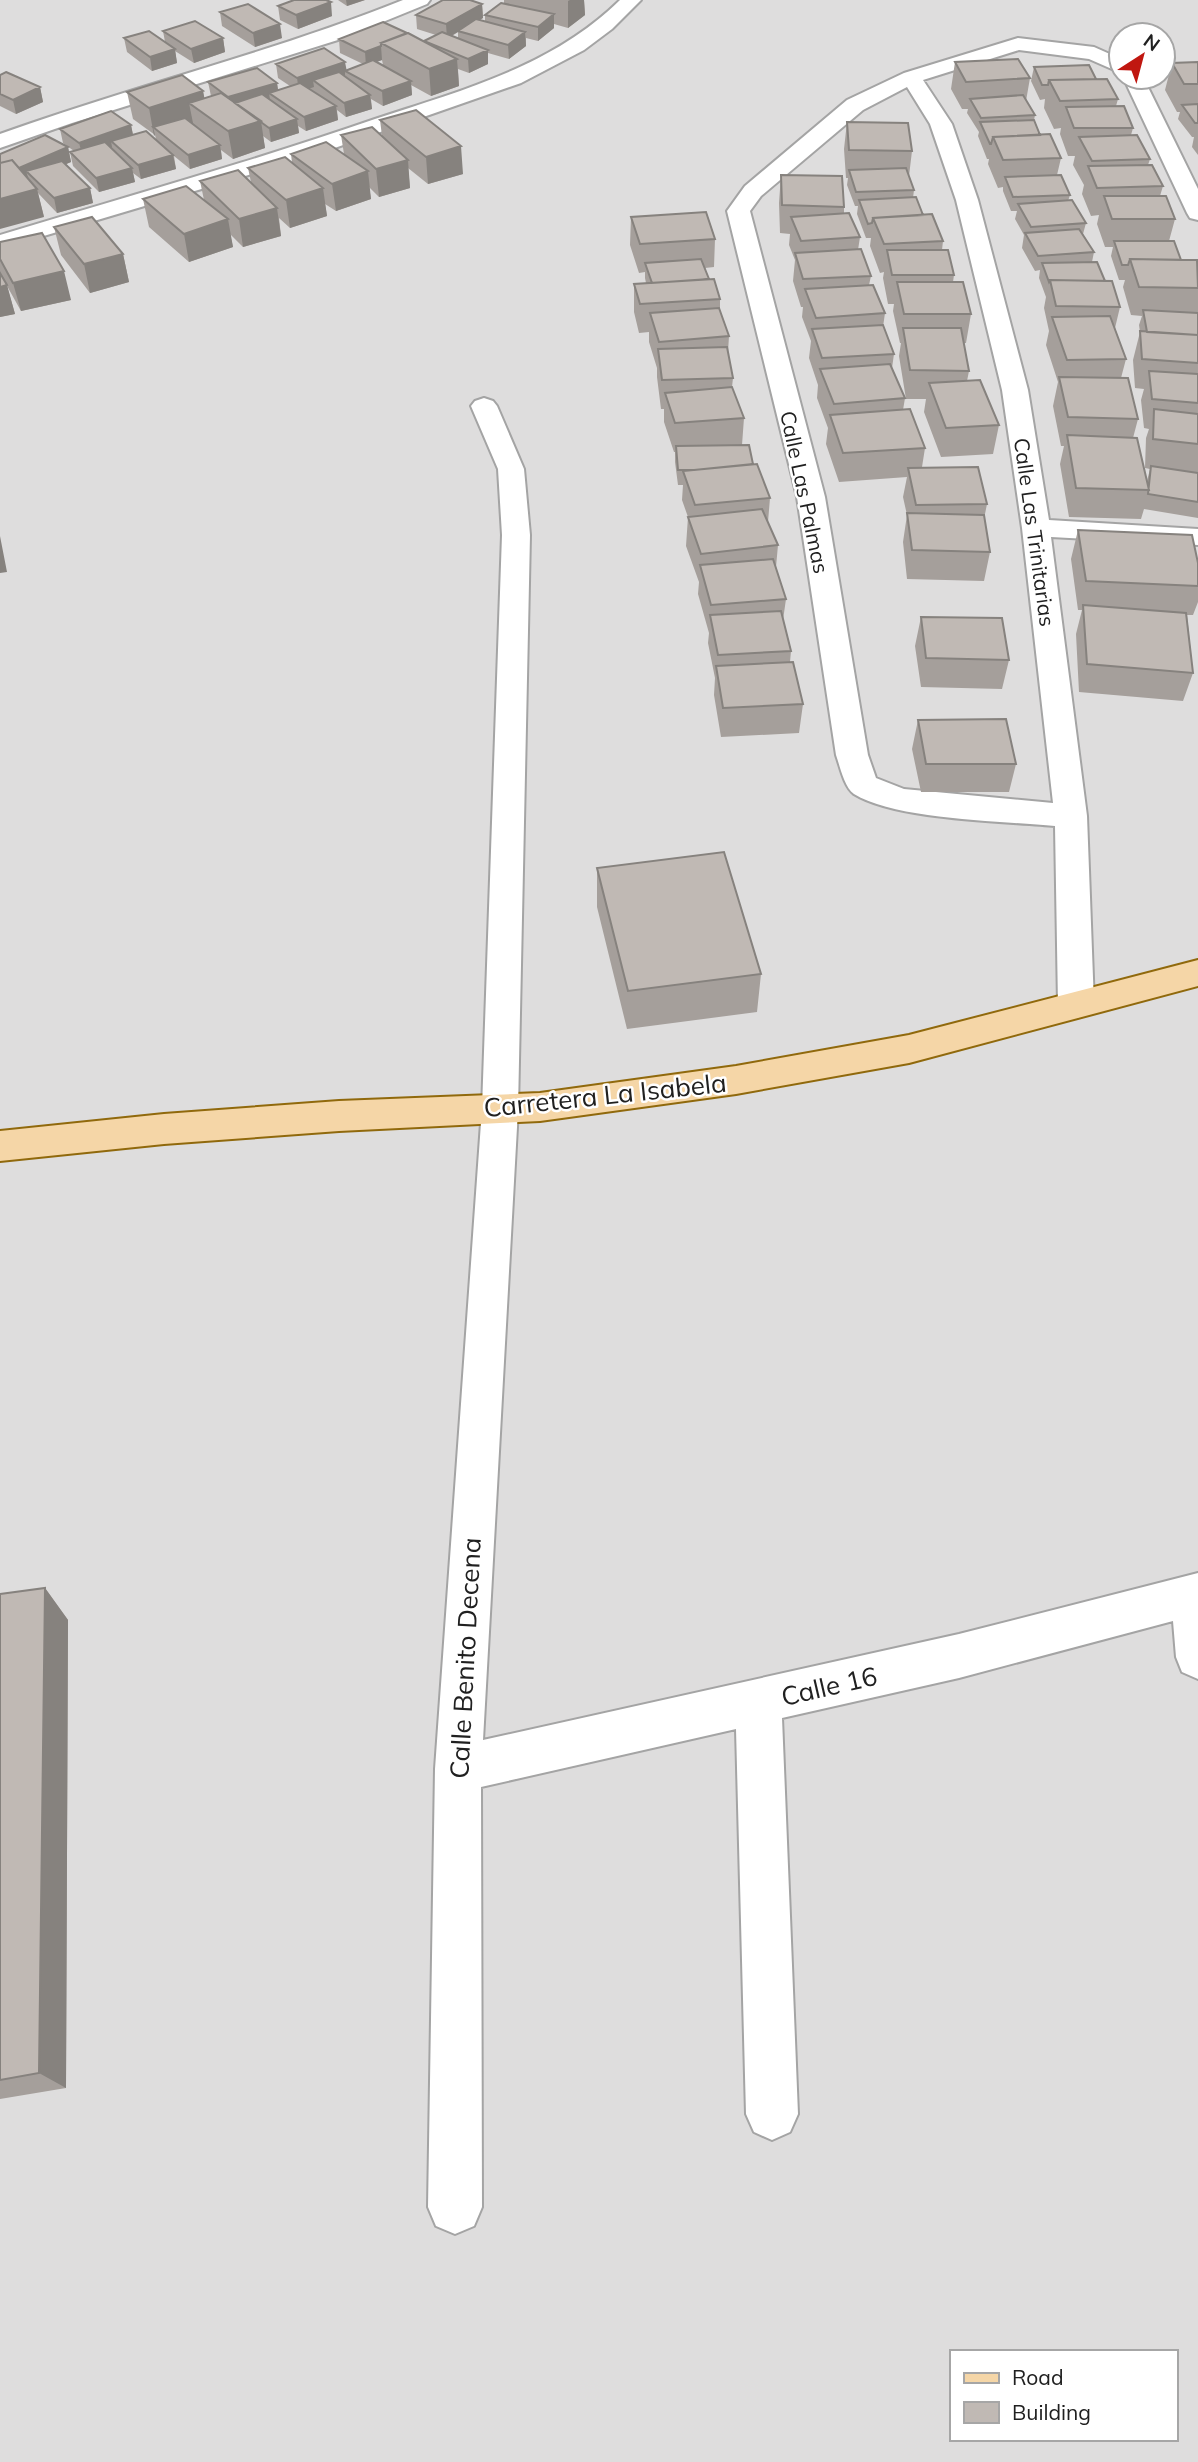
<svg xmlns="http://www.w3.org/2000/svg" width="1198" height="2462" font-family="Mulish,sans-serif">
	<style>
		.residential { fill: #dedddd; fill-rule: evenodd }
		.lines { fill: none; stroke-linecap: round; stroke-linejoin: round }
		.minor-casing { stroke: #a4a4a4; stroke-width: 4 }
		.major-casing { stroke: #90690c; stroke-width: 4 }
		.minor { fill: #fff; fill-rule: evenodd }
		.major { fill: #f5d6a7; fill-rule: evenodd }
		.wall { fill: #a59f9b; fill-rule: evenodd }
		.shaded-wall { fill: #86827e }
		.building { fill: #c0b9b4; stroke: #86827e; stroke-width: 2 }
		.labels { text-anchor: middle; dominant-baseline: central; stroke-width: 5; stroke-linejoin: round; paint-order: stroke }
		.far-street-label { font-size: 21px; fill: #202020; stroke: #fff }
		.street-label { font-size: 26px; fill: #202020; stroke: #fff }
	</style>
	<rect width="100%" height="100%" fill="#f0ede7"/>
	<path class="residential" d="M 0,0 L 1198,0 L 1198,2462 L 0,2462 ZM 1121,35 L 1163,35 L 1163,77 L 1121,77 ZM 951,2352 L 1175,2352 L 1175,2439 L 951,2439 Z"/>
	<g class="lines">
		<defs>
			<path id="minor" d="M 403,0 L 430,0 L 427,4 L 341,39 L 72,123 L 0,148 L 0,134 C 133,86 271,53 403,0 Z
				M 620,0 L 641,0 L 612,29 L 584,50 L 521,83 L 306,158 L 0,249 L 0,235 C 125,197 251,162 375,119 C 462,90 552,67 620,0 Z
				M 1018,38 L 1094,47 L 1121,59 L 1121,73 L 1089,59 L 1019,50 L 923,80 L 952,124 L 978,200 L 1028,390 L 1049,520 L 1198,529 L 1198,545 L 1051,537 L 1087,816 L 1094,1005 L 1088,1014 L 1076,1018 L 1064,1014 L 1058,1005 L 1055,826 C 1003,821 896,820 854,794 C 844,787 840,766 836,755 L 797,497 L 727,211 L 745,186 L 847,100 L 904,73 ZM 907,87 L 930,124 L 956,200 L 1002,390 L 1022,528 L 1053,803 L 904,789 L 876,778 L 868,755 L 825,497 L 750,211 L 761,196 L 863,110 Z
				M 1123,77 L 1143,77 L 1198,189 L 1198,220 L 1190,218 L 1187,213 Z
				M 484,398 L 493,401 L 497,406 L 524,469 L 530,535 L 518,1109 L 483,1740 L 959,1634 L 1198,1573 L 1198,1679 L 1182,1672 L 1176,1657 L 1173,1621 L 959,1678 L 782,1718 L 798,2114 L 790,2132 L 772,2140 L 754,2132 L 746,2114 L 736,1729 L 481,1787 L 482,2207 L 474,2226 L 455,2234 L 436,2226 L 428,2207 L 435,1769 L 482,1109 L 502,535 L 498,469 L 471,406 L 475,401 Z"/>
			<path id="major" d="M 1198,960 L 1198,986 L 909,1063 L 736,1094 L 540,1121 L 339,1131 L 164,1144 L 0,1161 L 0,1131 L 164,1114 L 339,1101 L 540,1093 L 736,1066 L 909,1035 Z"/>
		</defs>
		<use href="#minor" class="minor-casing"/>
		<use href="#major" class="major-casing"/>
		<use href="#minor" class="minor"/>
		<use href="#major" class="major"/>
	</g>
	<path class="wall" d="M 338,0 L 365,0 L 347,6 Z
		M 504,0 L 584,0 L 585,15 L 568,28 L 554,24 L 554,28 L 538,41 L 526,38 L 526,46 L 509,59 L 488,53 L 488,64 L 469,73 L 458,69 L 459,86 L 431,96 L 411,85 L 412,95 L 383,106 L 371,99 L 372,109 L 346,117 L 337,110 L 338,120 L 306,131 L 298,126 L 299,133 L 271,142 L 263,136 L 265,148 L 233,159 L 221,150 L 222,159 L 190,169 L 174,156 L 176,169 L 141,179 L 133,173 L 135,182 L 99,192 L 73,166 L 70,152 L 74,151 L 63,143 L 60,129 L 131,125 L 133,135 L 156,139 L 155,135 L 133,119 L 127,92 L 203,91 L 204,98 L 211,96 L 208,82 L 277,83 L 278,90 L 290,86 L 278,78 L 276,64 L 346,70 L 363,64 L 340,53 L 339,39 L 424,41 L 436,35 L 417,29 L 416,15 L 482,4 L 483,18 L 479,20 L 485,21 L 485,15 L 504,3 ZM 458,32 L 458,38 L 452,36 ZM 382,60 L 383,65 L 376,62 Z
		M 278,6 L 332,16 L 298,29 L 280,20 Z
		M 220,12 L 282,38 L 255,47 L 222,26 Z
		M 163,31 L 223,38 L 225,52 L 194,63 L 175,51 L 177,63 L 152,71 L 127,52 L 124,38 L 165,42 Z
		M 955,62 L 1030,78 L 1026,101 L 1035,115 L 1034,120 L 1040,135 L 1061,158 L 1057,175 L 1070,195 L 1068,201 L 1086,223 L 1083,234 L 1094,252 L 1092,262 L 1105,281 L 1120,307 L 1115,328 L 1126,359 L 1121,378 L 1138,419 L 1133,438 L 1147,481 L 1150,469 L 1145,468 L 1146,438 L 1149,429 L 1144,428 L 1141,400 L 1144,389 L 1135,388 L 1133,360 L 1140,332 L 1139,325 L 1142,316 L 1131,315 L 1123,287 L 1125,280 L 1119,280 L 1111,256 L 1113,247 L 1105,247 L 1097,224 L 1099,215 L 1091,216 L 1082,194 L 1084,185 L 1073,165 L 1075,156 L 1068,156 L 1060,134 L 1061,128 L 1054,129 L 1044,108 L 1045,99 L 1040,100 L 1031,81 L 1034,67 L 1096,79 L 1118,99 L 1116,106 L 1133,128 L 1131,135 L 1150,159 L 1148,165 L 1163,186 L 1160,196 L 1175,219 L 1169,241 L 1181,260 L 1198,262 L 1198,518 L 1144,509 L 1141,519 L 1069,517 L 1060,464 L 1064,446 L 1061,446 L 1053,406 L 1058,382 L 1046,345 L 1049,331 L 1044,308 L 1046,297 L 1039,278 L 1040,270 L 1035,271 L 1022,248 L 1024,235 L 1015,219 L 1017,211 L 1011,211 L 1003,191 L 1003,187 L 998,188 L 988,164 L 989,159 L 987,159 L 978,136 L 979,132 L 967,113 L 968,109 L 962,109 L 951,89 Z
		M 1198,62 L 1198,155 L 1192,147 L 1194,137 L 1192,137 L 1178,119 L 1180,112 L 1177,112 L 1165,90 L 1172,63 Z
		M 0,75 L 40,87 L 43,102 L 16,114 L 0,106 Z
		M 380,120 L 463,174 L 428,184 L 408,168 L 410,188 L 379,197 L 369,187 L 371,199 L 336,211 L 325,204 L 327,216 L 290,228 L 279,218 L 281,236 L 243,247 L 230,234 L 233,247 L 189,262 L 149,227 L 143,199 L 204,200 L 200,181 L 251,182 L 248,168 L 292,163 L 291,154 L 344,154 L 341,135 L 382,136 Z
		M 847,122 L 912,151 L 909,176 L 914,190 L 913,198 L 923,215 L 943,241 L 942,250 L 954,275 L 953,282 L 971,314 L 966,343 L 964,343 L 969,371 L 967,381 L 999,425 L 993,454 L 941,457 L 924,412 L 926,399 L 906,399 L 899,356 L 901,343 L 900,343 L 893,311 L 894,304 L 888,304 L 883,278 L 884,272 L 880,273 L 870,246 L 871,238 L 866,238 L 857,214 L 858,206 L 855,206 L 847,185 L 848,178 L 846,178 L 844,149 Z
		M 68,147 L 71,162 L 66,164 L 90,188 L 93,203 L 57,213 L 38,193 L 44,217 L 0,154 Z
		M 781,175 L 844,207 L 844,213 L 860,237 L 858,250 L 871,276 L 869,285 L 885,313 L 883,327 L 894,354 L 892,368 L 905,398 L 903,410 L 925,448 L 922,467 L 987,504 L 984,519 L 990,552 L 984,581 L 907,579 L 903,542 L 907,515 L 903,497 L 907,477 L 839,482 L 826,444 L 828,428 L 817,398 L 818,385 L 809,358 L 811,341 L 802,317 L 803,307 L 801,307 L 793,281 L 795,260 L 789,245 L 790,234 L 780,233 L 779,203 Z
		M 631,217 L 715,239 L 714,267 L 705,268 L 709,279 L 720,299 L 720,310 L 729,336 L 728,352 L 733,378 L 732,387 L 744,418 L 742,445 L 770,498 L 768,522 L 778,545 L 776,567 L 786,599 L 783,620 L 791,651 L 790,662 L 803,704 L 799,733 L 721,737 L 714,695 L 715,678 L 708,643 L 709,633 L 698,594 L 699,582 L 686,546 L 688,517 L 682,500 L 683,485 L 678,485 L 675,462 L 675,452 L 674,452 L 664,422 L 664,409 L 661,409 L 657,377 L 657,368 L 649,342 L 649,332 L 639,333 L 634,312 L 634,284 L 646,283 L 645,278 L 645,272 L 639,273 L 630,245 Z
		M 54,227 L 123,254 L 129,282 L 90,293 L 61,255 Z
		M 0,242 L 71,300 L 21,311 L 7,286 L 15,314 L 0,317 Z
		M 1078,530 L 1198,563 L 1198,602 L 1193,615 L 1187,615 L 1193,673 L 1183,701 L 1079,692 L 1076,634 L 1082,610 L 1078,610 L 1071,559 Z
		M 921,617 L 1009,660 L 1002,689 L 921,687 L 915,646 Z
		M 918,720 L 1016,764 L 1009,792 L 921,792 L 912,749 Z
		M 597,868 L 761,974 L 757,1012 L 627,1029 L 597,907 Z
		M 45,1588 L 68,1620 L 66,2088 L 0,2099 L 0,1594 Z"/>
	<path class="shaded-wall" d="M 346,0 L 365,0 L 347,6 Z
		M 570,0 L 584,0 L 585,15 L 568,28 L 568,1 Z
		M 331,2 L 332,16 L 298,29 L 296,15 Z
		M 482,4 L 483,18 L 447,38 L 446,24 Z
		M 554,14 L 554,28 L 538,41 L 538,27 Z
		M 280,24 L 282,38 L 255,47 L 253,33 Z
		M 525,32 L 526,46 L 509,59 L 508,45 Z
		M 223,38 L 225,52 L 194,63 L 191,49 Z
		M 381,46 L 382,60 L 366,66 L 365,52 Z
		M 175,49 L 177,63 L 152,71 L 150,57 Z
		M 488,50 L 488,64 L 469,73 L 468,59 Z
		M 457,59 L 459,86 L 431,96 L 429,69 Z
		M 345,62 L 347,72 L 345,71 L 345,76 L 320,85 L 313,80 L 314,87 L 299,92 L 297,78 Z
		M 411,81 L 412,95 L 383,106 L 382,91 Z
		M 277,83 L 279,97 L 269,93 L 270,100 L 234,103 L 228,97 Z
		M 40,87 L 43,102 L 16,114 L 13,100 Z
		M 203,91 L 208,116 L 189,103 L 193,123 L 153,127 L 155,135 L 154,136 L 149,108 Z
		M 370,95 L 372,109 L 346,117 L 344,103 Z
		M 336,106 L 338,120 L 306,131 L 304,117 Z
		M 297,119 L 299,133 L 271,142 L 269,128 Z
		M 261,121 L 265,148 L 233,159 L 228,131 Z
		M 131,125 L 134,140 L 111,141 L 112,147 L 83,157 L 79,143 Z
		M 220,145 L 222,159 L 190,169 L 188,155 Z
		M 461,146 L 463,174 L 428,184 L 426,157 Z
		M 68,147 L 71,162 L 34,178 L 26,171 L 29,180 L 11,172 Z
		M 173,155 L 176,169 L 141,179 L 138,165 Z
		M 408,160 L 410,188 L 379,197 L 376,169 Z
		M 132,168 L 135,182 L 99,192 L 96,178 Z
		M 368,171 L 371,199 L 336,211 L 332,184 Z
		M 90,188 L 93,203 L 57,213 L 54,198 Z
		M 323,188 L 327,216 L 290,228 L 286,200 Z
		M 37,189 L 44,217 L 0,229 L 0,199 Z
		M 277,208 L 281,236 L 243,247 L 239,219 Z
		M 228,219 L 233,247 L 189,262 L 184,234 Z
		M 123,254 L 129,282 L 90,293 L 84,264 Z
		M 64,271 L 71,300 L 21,311 L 13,283 Z
		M 7,285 L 15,314 L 0,317 L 0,287 Z
		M 0,536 L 7,572 L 0,573 Z
		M 45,1588 L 68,1620 L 66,2088 L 39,2073 Z"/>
	<path class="building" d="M 294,0 L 326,0 L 331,2 L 296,15 L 278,6 Z
		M 443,0 L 470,0 L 482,4 L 446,24 L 416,15 Z
		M 501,3 L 554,14 L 538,27 L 485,15 Z
		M 248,4 L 280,24 L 253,33 L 220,12 Z
		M 476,19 L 525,32 L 508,45 L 458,31 Z
		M 195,21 L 223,38 L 191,49 L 163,31 Z
		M 383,22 L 407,33 L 381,43 L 381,46 L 365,52 L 339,39 Z
		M 149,31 L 175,49 L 150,57 L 124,38 Z
		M 442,32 L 488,50 L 468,59 L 424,41 Z
		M 408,33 L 457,59 L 429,69 L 381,43 Z
		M 324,48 L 345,62 L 297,78 L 276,64 Z
		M 1018,59 L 1030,78 L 966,82 L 955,62 Z
		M 373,60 L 411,81 L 382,91 L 345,71 Z
		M 1198,62 L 1198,84 L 1184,84 L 1172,63 Z
		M 1089,65 L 1096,79 L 1049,80 L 1048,85 L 1042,85 L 1034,67 Z
		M 257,68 L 277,83 L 228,97 L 208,82 Z
		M 6,72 L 40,87 L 13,100 L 0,94 L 0,75 Z
		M 339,72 L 370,95 L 344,103 L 313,80 Z
		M 182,75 L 203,91 L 149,108 L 127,92 Z
		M 1107,79 L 1118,99 L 1060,101 L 1049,80 Z
		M 300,83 L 336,106 L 304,117 L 269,93 Z
		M 221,93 L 261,121 L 228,131 L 189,103 Z
		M 262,94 L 297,119 L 269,128 L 235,103 Z
		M 1023,95 L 1035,115 L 981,118 L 970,99 Z
		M 1198,104 L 1198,123 L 1195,123 L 1182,105 Z
		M 1124,106 L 1133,128 L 1074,128 L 1066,107 Z
		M 416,110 L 461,146 L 426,157 L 380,120 Z
		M 111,111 L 131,125 L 79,143 L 60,129 Z
		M 185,118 L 220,145 L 188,155 L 153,127 Z
		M 1034,120 L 1040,135 L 993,137 L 991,144 L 990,144 L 980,122 Z
		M 847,122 L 908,123 L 912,151 L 849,150 Z
		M 372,127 L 408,160 L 376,169 L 341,135 Z
		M 146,131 L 173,155 L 138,165 L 111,141 Z
		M 1050,134 L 1061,158 L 1003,160 L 993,137 Z
		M 45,135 L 68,147 L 19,168 L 12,160 L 0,163 L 0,154 Z
		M 1137,135 L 1150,159 L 1092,161 L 1079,137 Z
		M 105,142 L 132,168 L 96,178 L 70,152 Z
		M 326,142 L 368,171 L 332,184 L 291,154 Z
		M 285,157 L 323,188 L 286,200 L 248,168 Z
		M 12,160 L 37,189 L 0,199 L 0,163 Z
		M 62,161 L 90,188 L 54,198 L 26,171 Z
		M 1152,165 L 1163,186 L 1097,188 L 1088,166 Z
		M 906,168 L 914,190 L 856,192 L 849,170 Z
		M 238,170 L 277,208 L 239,219 L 200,181 Z
		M 781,175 L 842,176 L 844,207 L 782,205 Z
		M 1061,175 L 1070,195 L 1013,197 L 1005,177 Z
		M 186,186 L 228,219 L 184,234 L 143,199 Z
		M 1104,196 L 1166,196 L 1175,219 L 1112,219 Z
		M 916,197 L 923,215 L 873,218 L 872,223 L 868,224 L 859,200 Z
		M 1072,200 L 1086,223 L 1031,227 L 1018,204 Z
		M 706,212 L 715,239 L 640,244 L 631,217 Z
		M 849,213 L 860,237 L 801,241 L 791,217 Z
		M 932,214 L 943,241 L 884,244 L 873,218 Z
		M 92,217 L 123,254 L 84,264 L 54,227 Z
		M 1079,229 L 1094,252 L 1038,256 L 1025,233 Z
		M 42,233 L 64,271 L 13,283 L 0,259 L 0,242 Z
		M 1114,241 L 1174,241 L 1181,260 L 1130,259 L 1128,265 L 1122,265 Z
		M 861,249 L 871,276 L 803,279 L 795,253 Z
		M 887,250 L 948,250 L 954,275 L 892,275 Z
		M 701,259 L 709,279 L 652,283 L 645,263 Z
		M 1130,259 L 1197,260 L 1198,288 L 1139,287 Z
		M 1097,262 L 1105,281 L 1050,280 L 1049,282 L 1042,263 Z
		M 0,273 L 7,285 L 0,287 Z
		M 714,279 L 720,299 L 640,304 L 634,284 Z
		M 1050,280 L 1112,281 L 1120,307 L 1056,306 Z
		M 897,282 L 963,282 L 971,314 L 904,314 Z
		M 873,285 L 885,313 L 816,318 L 805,289 Z
		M 719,308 L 729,336 L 659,342 L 650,313 Z
		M 1143,310 L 1198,313 L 1198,335 L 1147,332 Z
		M 1110,316 L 1126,359 L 1067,360 L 1052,317 Z
		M 883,325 L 894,354 L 822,358 L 812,329 Z
		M 903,328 L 961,328 L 969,371 L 910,370 Z
		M 1140,331 L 1198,335 L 1198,363 L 1142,359 Z
		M 727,347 L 733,378 L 662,380 L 658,349 Z
		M 890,364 L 905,398 L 834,404 L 820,369 Z
		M 1149,371 L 1198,374 L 1198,403 L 1152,399 Z
		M 1059,377 L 1128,378 L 1138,419 L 1068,417 Z
		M 980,380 L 999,425 L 946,428 L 929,383 Z
		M 732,387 L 744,418 L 675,423 L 665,393 Z
		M 910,409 L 925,448 L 843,453 L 830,415 Z
		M 1154,409 L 1198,414 L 1198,444 L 1153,439 Z
		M 1067,435 L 1137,438 L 1149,490 L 1076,488 Z
		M 749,445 L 753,464 L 694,470 L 678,470 L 676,446 Z
		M 757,464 L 770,498 L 695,505 L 683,471 Z
		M 1151,466 L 1198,473 L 1198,502 L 1148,494 Z
		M 978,467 L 987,504 L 916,505 L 908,468 Z
		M 762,509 L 778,545 L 701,554 L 688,517 Z
		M 907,513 L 984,515 L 990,552 L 912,550 Z
		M 1078,530 L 1192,535 L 1198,563 L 1198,586 L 1086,581 Z
		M 773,559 L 786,599 L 711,605 L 700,565 Z
		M 1083,605 L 1186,613 L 1193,673 L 1087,664 Z
		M 781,611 L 791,651 L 718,655 L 710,615 Z
		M 921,617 L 1002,618 L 1009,660 L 926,658 Z
		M 793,662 L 803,704 L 723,708 L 716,666 Z
		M 1006,719 L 1016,764 L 926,764 L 918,720 Z
		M 724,852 L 761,974 L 628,991 L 597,868 Z
		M 45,1588 L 39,2073 L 0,2080 L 0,1594 Z"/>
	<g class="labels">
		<g class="far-street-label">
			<text transform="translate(805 492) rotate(78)">Calle Las Palmas</text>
			<text transform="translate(1035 532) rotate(82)">Calle Las Trinitarias</text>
		</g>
		<g class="street-label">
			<text transform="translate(605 1095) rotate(-6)">Carretera La Isabela</text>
			<text transform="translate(465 1658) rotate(-87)">Calle Benito Decena</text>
			<text transform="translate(829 1686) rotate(-13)">Calle 16</text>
		</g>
	</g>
	<rect x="950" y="2350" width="228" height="91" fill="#ffffff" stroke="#a6a6a6" stroke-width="2"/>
	<rect x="964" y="2373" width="35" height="10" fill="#f5d6a7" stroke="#a6a6a6" stroke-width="2"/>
	<text x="1012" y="2385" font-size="21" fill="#202020">Road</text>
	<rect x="964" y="2402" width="35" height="21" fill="#c0b9b4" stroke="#a6a6a6" stroke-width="2"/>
	<text x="1012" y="2420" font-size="21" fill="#202020">Building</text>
	<g transform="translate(1142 56) rotate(36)"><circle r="33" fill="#ffffff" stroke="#a6a6a6" stroke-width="2"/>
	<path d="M0-5L12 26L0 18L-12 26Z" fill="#c01710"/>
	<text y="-10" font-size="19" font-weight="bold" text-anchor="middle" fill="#202020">N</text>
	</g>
</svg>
